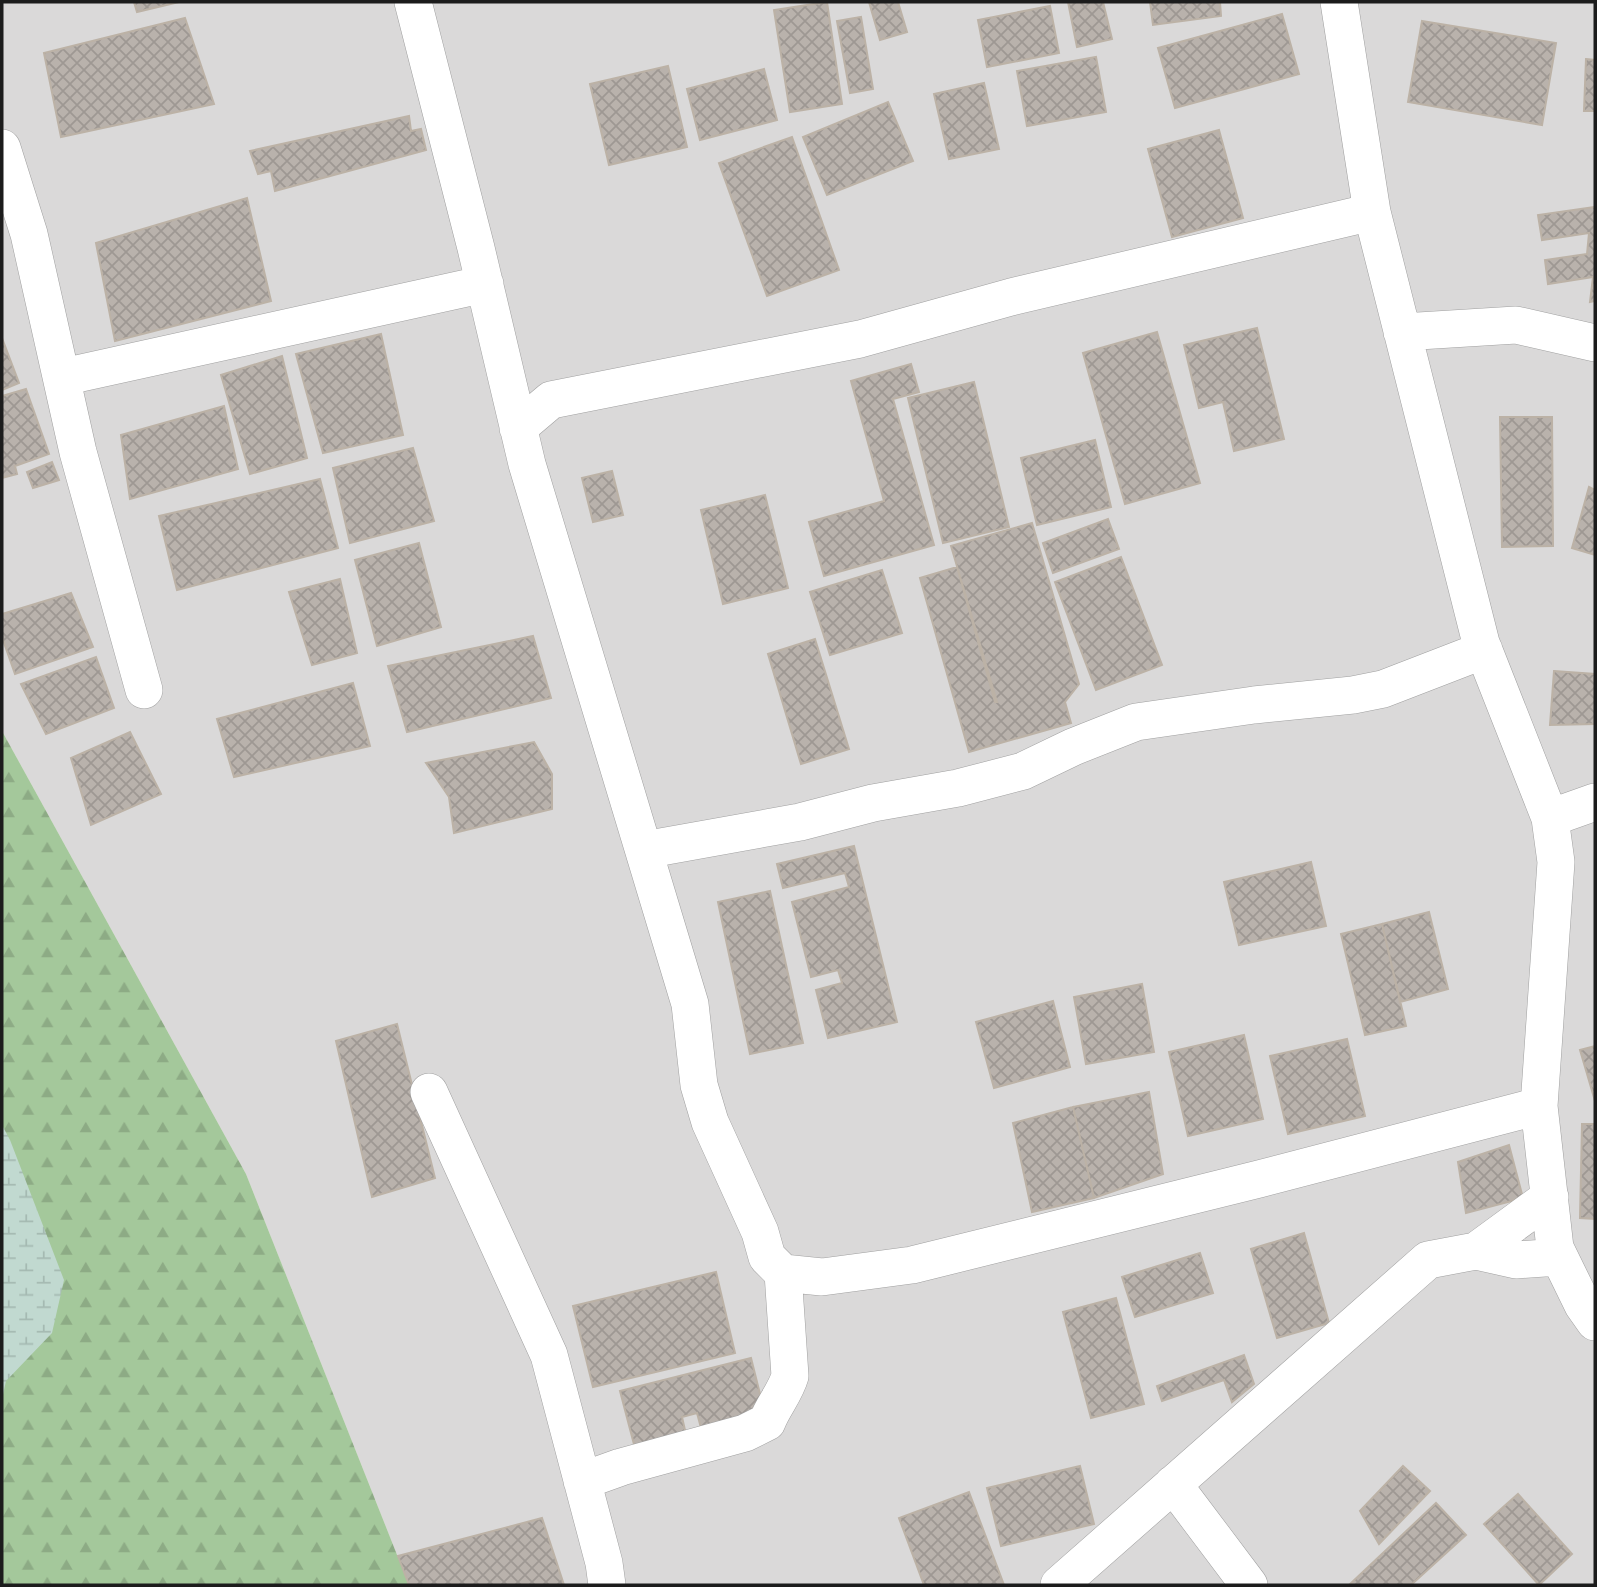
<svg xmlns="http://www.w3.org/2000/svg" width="1597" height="1587" font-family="Inter,sans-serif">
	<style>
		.residential { fill: #dad9d9 }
		.forest { fill: url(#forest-firs) }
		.wetland { fill: url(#wetland-marsh) }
		.building { fill: url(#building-cross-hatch); stroke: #bcb2a6; stroke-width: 2 }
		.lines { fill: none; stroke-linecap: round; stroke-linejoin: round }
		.minor-casing { stroke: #a0a0a0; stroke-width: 38 }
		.minor { stroke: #fff; stroke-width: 37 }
	</style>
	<defs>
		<pattern id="forest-firs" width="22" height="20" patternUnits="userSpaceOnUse" patternTransform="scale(1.75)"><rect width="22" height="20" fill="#a4c89b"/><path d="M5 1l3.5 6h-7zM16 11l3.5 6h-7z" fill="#8dab85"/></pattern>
		<pattern id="wetland-marsh" width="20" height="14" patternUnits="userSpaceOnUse" patternTransform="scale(1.75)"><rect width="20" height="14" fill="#c1d9d0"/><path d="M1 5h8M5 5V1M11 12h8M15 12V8" fill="none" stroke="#a5bab2"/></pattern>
		<pattern id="building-cross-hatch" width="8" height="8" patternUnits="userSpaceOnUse" patternTransform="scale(1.75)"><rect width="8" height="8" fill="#b9b2ac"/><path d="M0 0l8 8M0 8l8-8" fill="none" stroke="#9e9893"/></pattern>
	</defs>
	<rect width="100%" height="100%" fill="#eceae2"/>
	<path class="residential" d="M 2,2 L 1595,2 L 1595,1585 L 409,1585 L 246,1174 L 2,731 Z"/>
	<path class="forest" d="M 2,731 L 246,1174 L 409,1585 L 2,1585 Z"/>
	<path class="wetland" d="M 2,1125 L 10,1140 L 64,1280 L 52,1333 L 6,1381 L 2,1399 Z"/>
	<path class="building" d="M 134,2 L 179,2 L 137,12 Z
		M 827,2 L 842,104 L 790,112 L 774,10 Z
		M 869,2 L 898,2 L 907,32 L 880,40 Z
		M 1068,2 L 1103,2 L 1112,39 L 1077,47 Z
		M 1150,2 L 1220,2 L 1221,16 L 1153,25 Z
		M 1050,6 L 1059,53 L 987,67 L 978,20 Z
		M 1282,14 L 1299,74 L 1175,108 L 1158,48 Z
		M 861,17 L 873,89 L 850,93 L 837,21 Z
		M 185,18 L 214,104 L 61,137 L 44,53 Z
		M 1422,21 L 1556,43 L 1542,125 L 1408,102 Z
		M 1096,57 L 1106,112 L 1027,126 L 1017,71 Z
		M 1586,59 L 1595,60 L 1595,111 L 1584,111 Z
		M 668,66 L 687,147 L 609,165 L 590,84 Z
		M 764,69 L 777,120 L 700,140 L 687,89 Z
		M 984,83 L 999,149 L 949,159 L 934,94 Z
		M 888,102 L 913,161 L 827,195 L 803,137 Z
		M 409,116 L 411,131 L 421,129 L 426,150 L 275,191 L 271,171 L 258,174 L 250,151 Z
		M 1219,130 L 1243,218 L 1172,237 L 1148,149 Z
		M 792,137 L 839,270 L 767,296 L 719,163 Z
		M 247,198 L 271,301 L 115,341 L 96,243 Z
		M 1595,207 L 1595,301 L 1590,302 L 1593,277 L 1548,284 L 1545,260 L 1587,254 L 1589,233 L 1542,240 L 1538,215 Z
		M 1257,328 L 1284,439 L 1234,451 L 1223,402 L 1199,408 L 1184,345 Z
		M 1157,332 L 1200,483 L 1125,504 L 1083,353 Z
		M 381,334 L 403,435 L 323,453 L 296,354 Z
		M 2,338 L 19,383 L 2,390 Z
		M 282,356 L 307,458 L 250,474 L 221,375 Z
		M 911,364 L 919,392 L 893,399 L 934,545 L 824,576 L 809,522 L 884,501 L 851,381 Z
		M 974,382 L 1009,527 L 943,543 L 908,398 Z
		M 26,389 L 49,454 L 15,466 L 17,474 L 2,478 L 2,396 Z
		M 224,406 L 238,469 L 130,499 L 121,435 Z
		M 1500,417 L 1552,417 L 1553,546 L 1502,547 Z
		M 1095,440 L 1111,507 L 1037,525 L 1021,458 Z
		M 413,448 L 434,521 L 350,543 L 333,468 Z
		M 52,462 L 59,480 L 33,488 L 27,472 Z
		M 612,471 L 623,515 L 593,522 L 582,478 Z
		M 320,479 L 338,548 L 177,590 L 159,516 Z
		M 1589,487 L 1595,490 L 1595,555 L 1572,548 Z
		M 765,495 L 788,588 L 723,604 L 701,510 Z
		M 1108,519 L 1119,549 L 1053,573 L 1043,543 Z
		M 1032,523 L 1079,684 L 1065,702 L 1071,723 L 969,752 L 920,578 L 957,567 L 995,702 L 997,702 L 951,546 Z
		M 419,543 L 441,627 L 377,646 L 355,560 Z
		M 1121,557 L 1162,665 L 1096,690 L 1055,582 Z
		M 882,570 L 902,633 L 830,655 L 810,592 Z
		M 340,579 L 357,653 L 312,665 L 289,592 Z
		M 71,593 L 93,647 L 15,674 L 2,637 L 2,614 Z
		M 533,636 L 551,698 L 407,732 L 388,666 Z
		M 815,639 L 849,749 L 801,764 L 768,654 Z
		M 96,657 L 114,708 L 46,734 L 21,684 Z
		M 1554,671 L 1595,674 L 1595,724 L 1550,725 Z
		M 353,683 L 370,746 L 234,777 L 217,719 Z
		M 130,732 L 161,794 L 91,825 L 71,758 Z
		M 534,742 L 552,774 L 552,809 L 454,833 L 449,797 L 426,763 Z
		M 854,846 L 897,1022 L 828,1038 L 816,990 L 842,983 L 838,970 L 811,977 L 792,902 L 849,887 L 845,873 L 783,888 L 777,864 Z
		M 1311,862 L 1326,926 L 1239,945 L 1224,882 Z
		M 770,891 L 803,1043 L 750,1054 L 718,902 Z
		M 1429,912 L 1448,989 L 1400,1002 L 1382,924 Z
		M 1382,924 L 1406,1026 L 1365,1035 L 1341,934 Z
		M 1142,984 L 1154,1052 L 1086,1064 L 1074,997 Z
		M 1053,1001 L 1070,1067 L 994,1088 L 976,1022 Z
		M 397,1024 L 435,1178 L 372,1197 L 336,1041 Z
		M 1244,1035 L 1263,1119 L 1188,1136 L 1169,1052 Z
		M 1347,1039 L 1365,1116 L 1288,1134 L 1270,1056 Z
		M 1595,1046 L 1595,1101 L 1580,1050 Z
		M 1149,1092 L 1163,1174 L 1094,1198 L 1073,1107 Z
		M 1073,1107 L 1094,1198 L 1032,1212 L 1013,1123 Z
		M 1582,1124 L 1595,1124 L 1595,1219 L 1580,1218 Z
		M 1509,1145 L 1523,1198 L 1466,1213 L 1458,1162 Z
		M 1304,1233 L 1329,1323 L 1277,1338 L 1251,1249 Z
		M 1200,1253 L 1213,1293 L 1135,1317 L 1122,1277 Z
		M 716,1272 L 735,1353 L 593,1387 L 573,1306 Z
		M 1116,1298 L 1144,1404 L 1091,1418 L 1063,1312 Z
		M 1244,1355 L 1254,1384 L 1232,1402 L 1224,1380 L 1162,1401 L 1157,1386 Z
		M 751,1358 L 767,1422 L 704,1439 L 697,1413 L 682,1417 L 687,1439 L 636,1452 L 620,1391 Z
		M 1080,1466 L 1094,1524 L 1001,1546 L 987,1488 Z
		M 1403,1466 L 1430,1491 L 1379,1544 L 1360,1511 Z
		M 969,1492 L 1004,1585 L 924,1585 L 899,1518 Z
		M 1518,1494 L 1572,1554 L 1539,1585 L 1484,1524 Z
		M 1436,1503 L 1466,1535 L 1411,1585 L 1349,1585 Z
		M 542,1518 L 564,1585 L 409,1585 L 398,1556 Z"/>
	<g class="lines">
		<defs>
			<path id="minor" d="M 413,2 L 476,248 L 527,464 L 690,1004 L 699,1085 L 710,1122 L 760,1232 L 767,1257 L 783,1273 L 822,1277 L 912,1265 L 1259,1179 L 1539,1106
				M 1339,2 L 1372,212 L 1481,643 L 1550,818 L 1556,862 L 1539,1106 L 1555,1248 L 1583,1305 L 1595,1322
				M 2,148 L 29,234 L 78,452 L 144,690
				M 1402,332 L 1516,325 L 1595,343
				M 63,377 L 485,284
				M 518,428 L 551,400 L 860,339 L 1011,297 L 1372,212
				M 1550,818 L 1595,802
				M 644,850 L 800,822 L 873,803 L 958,788 L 1023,771 L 1073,747 L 1136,722 L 1254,705 L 1353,695 L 1383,689 L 1484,650
				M 429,1092 L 549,1355 L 604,1563 L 607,1585
				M 1476,1251 L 1550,1197
				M 582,1481 L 621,1467 L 745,1433 L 767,1422 C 773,1406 785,1393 790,1376 L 783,1273
				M 1173,1484 L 1249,1585
				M 1059,1585 L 1428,1260 L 1476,1251 L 1516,1260 L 1559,1257"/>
		</defs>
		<use href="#minor" class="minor-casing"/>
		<use href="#minor" class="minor"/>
	</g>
	<rect width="1597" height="1587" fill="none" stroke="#1c1c1c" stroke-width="7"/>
</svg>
